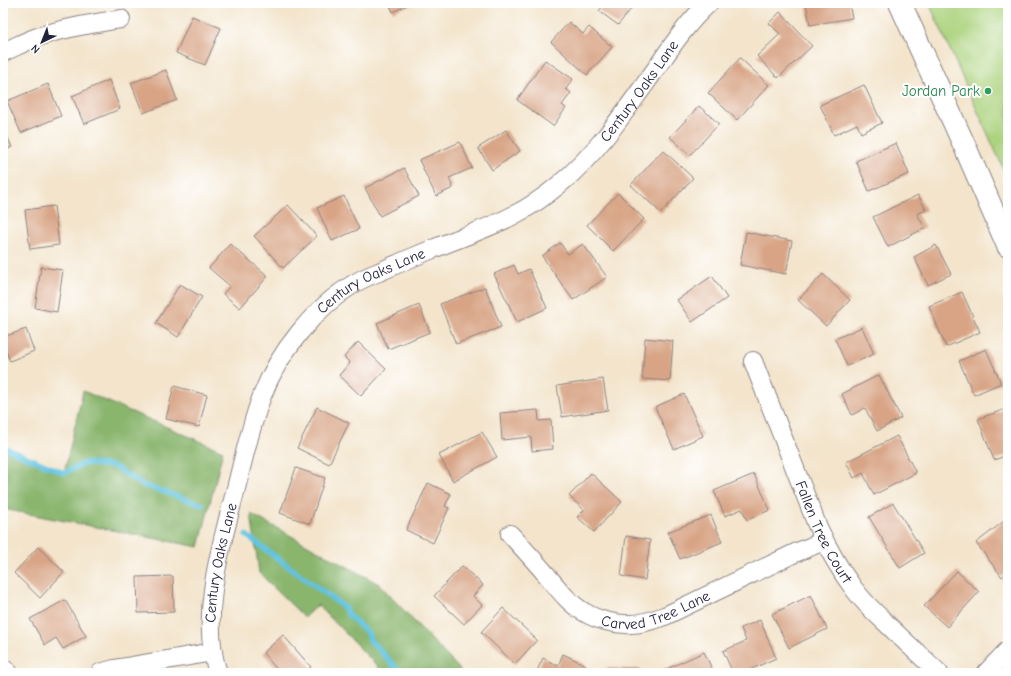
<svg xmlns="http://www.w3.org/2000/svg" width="1011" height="676" font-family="'Comic Neue',sans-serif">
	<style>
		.green { fill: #acd37e; stroke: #677a5c }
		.forest { fill: #89b56d; stroke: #566c54 }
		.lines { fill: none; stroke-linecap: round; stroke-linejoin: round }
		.stream { stroke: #61c3df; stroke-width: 5.5 }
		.building { fill: #d8a485 }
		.minor-casing { stroke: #8a8383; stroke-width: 20 }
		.tertiary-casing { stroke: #8a8383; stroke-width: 24 }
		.minor { stroke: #fff; stroke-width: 18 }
		.tertiary { stroke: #fff; stroke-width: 22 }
		.leisure-dot { fill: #2e9e5b; stroke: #fff; stroke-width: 1.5 }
		.labels { text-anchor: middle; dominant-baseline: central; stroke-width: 4; stroke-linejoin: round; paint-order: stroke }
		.street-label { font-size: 15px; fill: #22223b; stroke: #fff }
		.leisure-label { font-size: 15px; fill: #27864d; stroke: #fff; text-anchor: end }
	</style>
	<rect width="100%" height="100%" fill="#fff"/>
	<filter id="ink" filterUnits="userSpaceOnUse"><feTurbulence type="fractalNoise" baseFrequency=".025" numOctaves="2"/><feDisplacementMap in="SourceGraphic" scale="8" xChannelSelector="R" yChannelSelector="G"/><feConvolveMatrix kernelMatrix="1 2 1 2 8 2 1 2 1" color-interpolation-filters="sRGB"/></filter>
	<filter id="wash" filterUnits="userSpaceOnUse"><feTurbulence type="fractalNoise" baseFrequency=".012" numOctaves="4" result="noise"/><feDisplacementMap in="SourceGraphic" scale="16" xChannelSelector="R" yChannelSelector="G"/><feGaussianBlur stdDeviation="0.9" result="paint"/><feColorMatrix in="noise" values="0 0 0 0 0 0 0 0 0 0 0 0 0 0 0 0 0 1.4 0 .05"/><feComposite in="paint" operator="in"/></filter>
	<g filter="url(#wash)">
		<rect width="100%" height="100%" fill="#f3e4cb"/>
		<path class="green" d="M 929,3 L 1008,3 L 1008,179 Z"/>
		<path class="forest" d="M 83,391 L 223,451 L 199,547 L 3,509 L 3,447 L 64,473 Z
			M 251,514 L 379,584 L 463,673 L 384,673 L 318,605 L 304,617 L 259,573 Z"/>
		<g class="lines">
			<path class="stream" d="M 3,447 L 64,473 L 85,463 L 113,466 L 143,485 L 203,505
				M 246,535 L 345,608 L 348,615 L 368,633 L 370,640 L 401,673"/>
		</g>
		<g id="blocks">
			<path class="building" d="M 389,3 L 412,3 L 393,12 Z
				M 605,3 L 636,3 L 618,25 L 599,11 Z
				M 806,3 L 849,3 L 852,18 L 810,25 Z
				M 780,12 L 812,46 L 778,78 L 757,56 L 780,34 L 769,23 Z
				M 192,16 L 221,28 L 205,65 L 176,53 Z
				M 569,22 L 583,34 L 589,27 L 612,47 L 587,75 L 551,42 Z
				M 740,58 L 769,85 L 737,120 L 708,93 Z
				M 545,60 L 573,79 L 566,89 L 571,93 L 562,105 L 566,108 L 553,126 L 517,100 Z
				M 166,70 L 177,100 L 143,113 L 131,83 Z
				M 109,80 L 120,109 L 84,124 L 72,96 Z
				M 48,84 L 61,116 L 21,133 L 7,101 Z
				M 864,85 L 882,123 L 861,133 L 857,124 L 834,135 L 820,105 Z
				M 699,106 L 719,124 L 690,155 L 670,137 Z
				M 3,127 L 12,147 L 3,151 Z
				M 506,130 L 520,151 L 492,170 L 478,148 Z
				M 460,142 L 472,168 L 449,178 L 453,188 L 436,196 L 419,160 Z
				M 896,143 L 909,174 L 869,191 L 856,161 Z
				M 663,150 L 693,178 L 661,213 L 631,185 Z
				M 404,168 L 419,196 L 380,216 L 365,188 Z
				M 618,193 L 644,219 L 613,251 L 587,225 Z
				M 918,195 L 926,210 L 917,214 L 925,228 L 888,247 L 873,217 Z
				M 344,196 L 359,229 L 332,241 L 317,208 Z
				M 288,205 L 317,236 L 283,268 L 254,236 Z
				M 54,206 L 59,245 L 30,249 L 25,210 Z
				M 746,232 L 792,241 L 786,274 L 740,265 Z
				M 560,243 L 568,254 L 583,244 L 607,277 L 573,300 L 542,256 Z
				M 230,244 L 268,276 L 240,308 L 223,294 L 230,286 L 209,268 Z
				M 936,245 L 951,274 L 928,285 L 914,257 Z
				M 514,265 L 518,274 L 529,269 L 547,308 L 517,322 L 494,274 Z
				M 41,267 L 63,270 L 57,312 L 35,308 Z
				M 823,274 L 850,300 L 826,326 L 798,300 Z
				M 712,276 L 727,298 L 692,322 L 677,300 Z
				M 180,284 L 202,297 L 178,337 L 156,323 Z
				M 485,287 L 501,327 L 456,344 L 440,304 Z
				M 962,292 L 980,332 L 946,347 L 929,306 Z
				M 419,305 L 430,332 L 388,349 L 377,323 Z
				M 862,327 L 874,354 L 847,366 L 835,339 Z
				M 26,329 L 34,351 L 10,361 L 3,343 L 3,337 Z
				M 645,338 L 673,341 L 670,381 L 642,379 Z
				M 358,342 L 386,369 L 361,396 L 339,375 L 350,363 L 344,357 Z
				M 986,349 L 1001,383 L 974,395 L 959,361 Z
				M 879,375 L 901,418 L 877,431 L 865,408 L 852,415 L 842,394 Z
				M 603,379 L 608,410 L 562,417 L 557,386 Z
				M 174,386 L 207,395 L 199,427 L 166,419 Z
				M 684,394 L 703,436 L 674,449 L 655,407 Z
				M 317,407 L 349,423 L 329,464 L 297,448 Z
				M 1008,408 L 1008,455 L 994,460 L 978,419 Z
				M 538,410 L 539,421 L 551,420 L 553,449 L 532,451 L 531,437 L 502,440 L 500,413 Z
				M 482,432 L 497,457 L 453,481 L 439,455 Z
				M 897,436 L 916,473 L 874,495 L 863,473 L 854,478 L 846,462 Z
				M 296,468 L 325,478 L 310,524 L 280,513 Z
				M 591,473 L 622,502 L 594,532 L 577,517 L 584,510 L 569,496 Z
				M 754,474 L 770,510 L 747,520 L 742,509 L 725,516 L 714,491 Z
				M 428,483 L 451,494 L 445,506 L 449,508 L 433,543 L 406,530 Z
				M 893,503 L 924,553 L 900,568 L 869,517 Z
				M 711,515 L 722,542 L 680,559 L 668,532 Z
				M 1008,518 L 1008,553 L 1006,554 L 1008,558 L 1008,572 L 1002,577 L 976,543 Z
				M 626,536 L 650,540 L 645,580 L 621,576 Z
				M 38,547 L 64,572 L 40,598 L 14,573 Z
				M 462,566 L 483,585 L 473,596 L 482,605 L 464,624 L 434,596 Z
				M 957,571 L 979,592 L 947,627 L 924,606 Z
				M 173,576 L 174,612 L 138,613 L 137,577 Z
				M 811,595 L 827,629 L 789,648 L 772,614 Z
				M 65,600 L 86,636 L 63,649 L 56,638 L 45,645 L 30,619 Z
				M 503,608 L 537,640 L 515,664 L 481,632 Z
				M 760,620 L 776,658 L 743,673 L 733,673 L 723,651 L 746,641 L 741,628 Z
				M 283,635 L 311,667 L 304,673 L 280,673 L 263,653 Z
				M 704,652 L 714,673 L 661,673 L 660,672 Z
				M 563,654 L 586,665 L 582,673 L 536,673 L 543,658 L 558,666 Z
				M 606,668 L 640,669 L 640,673 L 606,673 Z
				M 880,669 L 884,673 L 875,673 Z"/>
		</g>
	</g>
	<g filter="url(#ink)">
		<use href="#blocks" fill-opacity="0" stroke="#8a8383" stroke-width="1"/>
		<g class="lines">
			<defs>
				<g id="minor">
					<path d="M 3,52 C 13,48 24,42 35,38 C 62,28 92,24 121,19"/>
					<path id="s1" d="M 753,361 L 817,525 C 827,547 839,569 854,589 C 863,601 874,612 885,622 C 903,640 921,656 939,673"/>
					<path id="s2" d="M 510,534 C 522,547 534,560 545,573 C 557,587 568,603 584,612 C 597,620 616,625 631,624 C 644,624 656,619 667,615 L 795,553 L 824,541"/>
					<path d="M 3,668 L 9,673"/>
					<path d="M 100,673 L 114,669 L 213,652"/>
					<path id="s3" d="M 218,673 C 200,619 219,553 233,500 C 242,466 249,430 262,396 C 278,353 315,307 355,283 C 362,279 371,275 379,272 C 397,264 415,256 433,249 C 459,238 487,229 512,216 C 528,208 547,195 561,183 C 600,150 628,107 658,66 C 673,44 689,21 709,3"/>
					<path d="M 986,673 L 1008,650"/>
				</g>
				<path id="tertiary" d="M 900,3 L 966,149 L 1008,246"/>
			</defs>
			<use href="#minor" class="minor-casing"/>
			<use href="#tertiary" class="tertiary-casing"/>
			<use href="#minor" class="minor"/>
			<use href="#tertiary" class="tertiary"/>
		</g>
	</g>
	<circle class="leisure-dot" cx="988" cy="91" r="4"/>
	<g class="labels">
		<g class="street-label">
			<text stroke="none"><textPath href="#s3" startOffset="784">Century Oaks Lane</textPath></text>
			<text stroke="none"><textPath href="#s3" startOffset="448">Century Oaks Lane</textPath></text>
			<text stroke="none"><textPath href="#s1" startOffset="185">Fallen Tree Court</textPath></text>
			<text stroke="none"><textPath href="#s3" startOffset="112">Century Oaks Lane</textPath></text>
			<text stroke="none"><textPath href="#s2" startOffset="184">Carved Tree Lane</textPath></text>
		</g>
		<g class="leisure-label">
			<text x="980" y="91">Jordan Park</text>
		</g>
	</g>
	<rect width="1011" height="676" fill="none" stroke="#fff" stroke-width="16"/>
	<g transform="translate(42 42) rotate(223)" stroke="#ffffff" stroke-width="3" paint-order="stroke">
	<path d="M0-3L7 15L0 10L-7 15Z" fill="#22223b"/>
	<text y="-6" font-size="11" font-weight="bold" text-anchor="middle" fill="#22223b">N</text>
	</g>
</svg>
